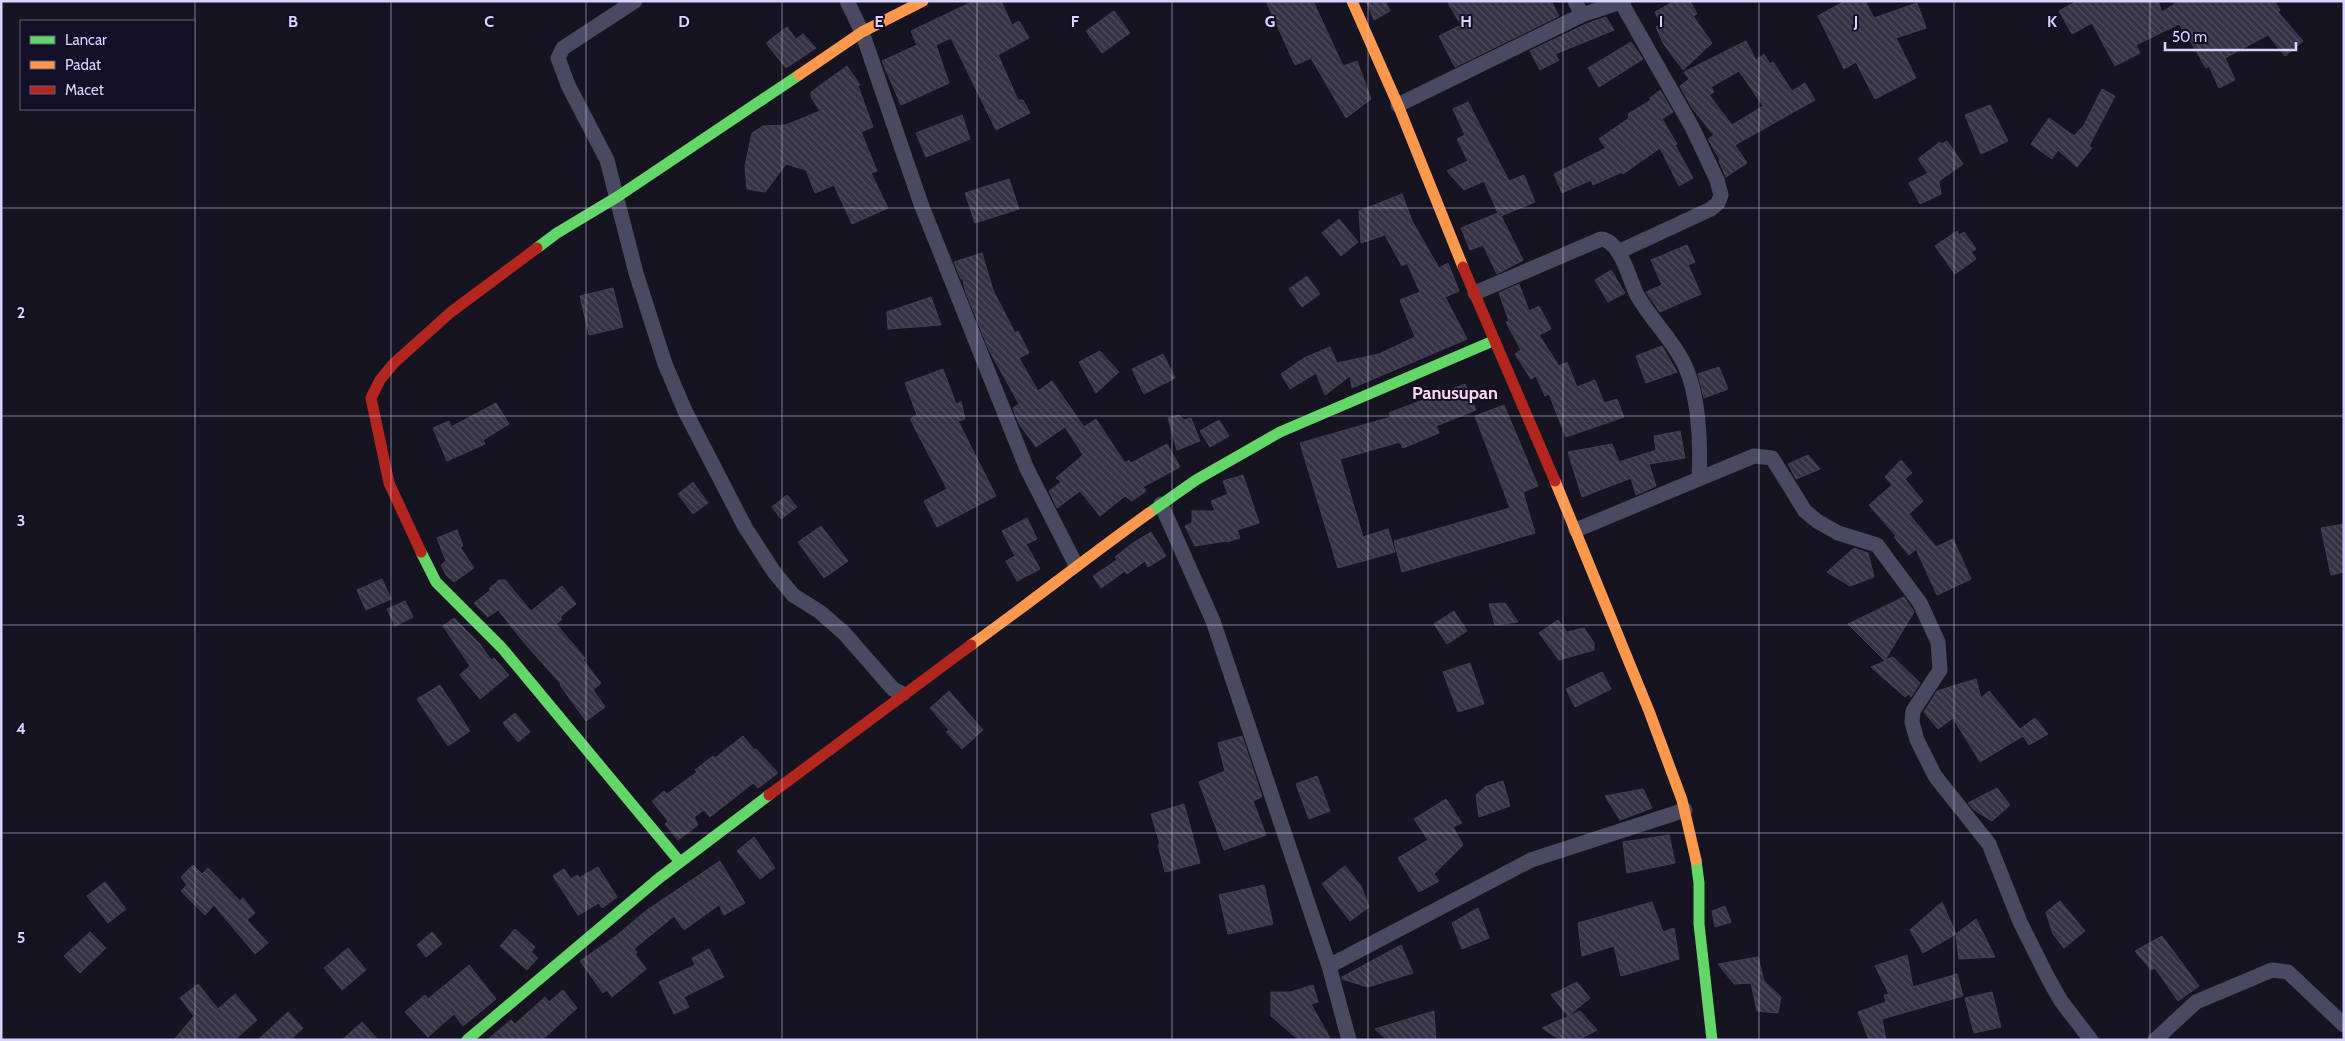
<svg xmlns="http://www.w3.org/2000/svg" width="2345" height="1041" font-family="Cabin,sans-serif">
	<style>
		.building { fill: url(#building-back-hatch); stroke: #433f54; fill-rule: evenodd }
		.lines { fill: none; stroke-linecap: round; stroke-linejoin: round }
		.street { stroke: #4a4962; stroke-width: 15 }
		.fast { stroke: #63d668; stroke-width: 11 }
		.slow { stroke: #ff974d; stroke-width: 11 }
		.jam { stroke: #b3261e; stroke-width: 11 }
		.grid { fill: none; stroke: #d9d4ff; stroke-width: 1; stroke-opacity: 0.55 }
		.labels { text-anchor: middle; dominant-baseline: central; stroke-width: 4; stroke-linejoin: round; paint-order: stroke }
		.quarter-label { font-size: 18px; font-weight: bold; fill: #ffd6f0; stroke: #130f26 }
		.grid-label { font-size: 16px; text-anchor: middle; font-weight: bold; fill: #d9d4ff; stroke: #130f26; stroke-width: 4; stroke-linejoin: round; paint-order: stroke }
	</style>
	<defs>
		<pattern id="building-back-hatch" width="6" height="6" patternUnits="userSpaceOnUse" patternTransform="scale(1.25)"><rect width="6" height="6" fill="#343243"/><path d="M-1 5l2 2M0 0l6 6M5-1l2 2" fill="none" stroke="#514f5f"/></pattern>
	</defs>
	<rect width="100%" height="100%" fill="#161421"/>
	<path class="building" d="M 974,1 L 1001,1 L 1012,25 L 1019,21 L 1029,38 L 998,55 L 1018,100 L 1023,100 L 1030,113 L 996,130 L 951,38 L 936,45 L 949,83 L 901,105 L 882,61 L 917,45 L 911,31 Z
		M 1266,1 L 1313,1 L 1343,66 L 1357,61 L 1371,99 L 1346,118 L 1311,58 L 1295,65 Z
		M 1366,1 L 1385,1 L 1390,11 L 1374,20 Z
		M 1447,1 L 1551,1 L 1559,16 L 1455,67 L 1439,36 L 1461,25 Z
		M 1675,1 L 1690,1 L 1697,14 L 1693,16 L 1712,43 L 1683,70 L 1663,43 L 1656,27 L 1661,24 L 1655,12 Z
		M 1845,1 L 1865,1 L 1874,18 L 1917,3 L 1926,28 L 1896,38 L 1916,78 L 1875,99 L 1856,62 L 1844,69 L 1818,16 Z
		M 2077,1 L 2158,1 L 2162,12 L 2179,1 L 2274,1 L 2280,10 L 2278,12 L 2303,41 L 2285,56 L 2268,35 L 2225,58 L 2235,80 L 2219,88 L 2209,66 L 2206,68 L 2183,28 L 2182,29 L 2179,24 L 2136,45 L 2140,53 L 2115,66 L 2092,23 L 2072,34 L 2059,11 Z
		M 1114,11 L 1130,33 L 1102,53 L 1086,31 Z
		M 1606,17 L 1614,30 L 1555,54 L 1559,60 L 1540,70 L 1530,51 L 1586,24 Z
		M 787,27 L 796,39 L 803,34 L 816,48 L 786,68 L 766,43 Z
		M 1746,41 L 1756,60 L 1764,54 L 1770,64 L 1773,62 L 1792,91 L 1805,83 L 1815,100 L 1735,145 L 1747,163 L 1726,177 L 1719,161 L 1720,160 L 1708,139 L 1714,135 L 1692,108 L 1680,86 L 1689,79 L 1684,72 ZM 1739,71 L 1763,106 L 1732,125 L 1709,95 L 1714,92 L 1711,87 Z
		M 1631,42 L 1643,59 L 1599,87 L 1588,68 Z
		M 847,66 L 860,85 L 858,86 L 873,127 L 861,132 L 877,171 L 871,173 L 888,208 L 852,224 L 834,185 L 815,193 L 806,170 L 786,164 L 765,192 L 747,189 L 745,166 L 752,133 L 763,126 L 786,125 L 820,111 L 811,97 L 811,92 Z
		M 2102,89 L 2115,96 L 2089,146 L 2092,148 L 2077,167 L 2058,150 L 2052,159 L 2031,144 L 2049,118 L 2074,136 L 2084,125 Z
		M 1660,90 L 1673,112 L 1662,119 L 1677,144 L 1675,145 L 1693,178 L 1679,186 L 1660,148 L 1623,174 L 1622,172 L 1593,185 L 1591,180 L 1562,193 L 1554,174 L 1606,148 L 1599,139 L 1629,118 L 1628,114 L 1651,100 L 1650,98 Z
		M 1468,102 L 1509,181 L 1524,175 L 1535,202 L 1501,216 L 1523,260 L 1497,274 L 1483,245 L 1470,250 L 1461,228 L 1498,213 L 1484,181 L 1464,190 L 1447,171 L 1468,161 L 1457,139 L 1465,135 L 1453,109 Z
		M 1990,105 L 2008,141 L 1981,154 L 1965,115 Z
		M 962,115 L 970,139 L 926,157 L 916,133 Z
		M 1947,141 L 1963,164 L 1939,181 L 1941,194 L 1920,204 L 1909,183 L 1928,173 L 1918,159 L 1940,142 L 1942,144 Z
		M 1009,179 L 1019,209 L 975,223 L 965,193 Z
		M 1402,194 L 1412,221 L 1439,268 L 1448,263 L 1459,291 L 1445,297 L 1467,339 L 1352,388 L 1350,376 L 1325,395 L 1316,373 L 1290,389 L 1281,374 L 1304,358 L 1330,347 L 1337,363 L 1379,354 L 1415,337 L 1400,300 L 1420,292 L 1407,263 L 1402,266 L 1385,235 L 1361,243 L 1359,211 Z
		M 1339,219 L 1358,242 L 1341,256 L 1322,233 Z
		M 1957,231 L 1959,235 L 1964,232 L 1976,249 L 1971,252 L 1976,259 L 1955,274 L 1935,246 Z
		M 1687,245 L 1695,262 L 1688,265 L 1701,294 L 1660,312 L 1646,292 L 1662,285 L 1651,260 Z
		M 982,253 L 993,290 L 1015,333 L 1018,331 L 1029,353 L 1019,358 L 1038,391 L 1052,381 L 1084,427 L 1096,419 L 1125,463 L 1129,460 L 1131,463 L 1167,444 L 1180,467 L 1143,487 L 1146,491 L 1132,501 L 1125,496 L 1100,516 L 1080,491 L 1057,508 L 1049,491 L 1061,482 L 1056,478 L 1083,455 L 1065,427 L 1036,447 L 1019,424 L 1013,408 L 1019,404 L 989,350 L 965,290 L 963,279 L 961,279 L 954,262 Z
		M 1611,270 L 1625,293 L 1608,302 L 1595,280 Z
		M 1307,276 L 1320,294 L 1302,307 L 1289,289 Z
		M 1519,284 L 1529,311 L 1539,306 L 1551,329 L 1539,335 L 1559,366 L 1567,362 L 1577,387 L 1595,380 L 1604,403 L 1617,399 L 1624,417 L 1566,437 L 1549,394 L 1545,396 L 1536,376 L 1531,379 L 1515,354 L 1521,350 L 1506,322 L 1509,321 L 1499,293 Z
		M 613,288 L 623,327 L 589,335 L 580,296 Z
		M 931,297 L 941,325 L 888,329 L 887,312 Z
		M 1662,346 L 1677,372 L 1646,383 L 1636,356 Z
		M 1100,351 L 1119,372 L 1096,393 L 1079,362 Z
		M 1163,354 L 1175,378 L 1144,394 L 1132,369 Z
		M 1719,367 L 1728,389 L 1704,398 L 1698,374 Z
		M 943,369 L 956,404 L 961,402 L 965,419 L 958,421 L 996,496 L 937,527 L 924,501 L 947,489 L 910,419 L 917,415 L 905,383 Z
		M 1465,384 L 1476,410 L 1436,426 L 1439,433 L 1403,448 L 1400,442 L 1340,459 L 1363,537 L 1388,529 L 1395,552 L 1338,568 L 1300,443 L 1391,417 L 1389,413 Z
		M 496,403 L 509,424 L 483,440 L 485,444 L 447,461 L 433,428 L 449,421 L 451,427 Z
		M 1504,405 L 1538,486 L 1523,492 L 1535,533 L 1402,572 L 1394,541 L 1510,508 L 1475,416 Z
		M 1179,415 L 1184,420 L 1191,418 L 1200,441 L 1177,450 L 1168,418 Z
		M 1219,420 L 1229,436 L 1210,447 L 1200,431 Z
		M 1680,431 L 1685,458 L 1649,464 L 1656,486 L 1636,495 L 1631,478 L 1582,497 L 1568,452 L 1612,444 L 1619,462 L 1656,450 L 1654,436 Z
		M 1808,455 L 1820,469 L 1796,479 L 1788,464 Z
		M 1901,460 L 1912,473 L 1905,479 L 1923,501 L 1909,514 L 1936,547 L 1953,539 L 1971,579 L 1937,595 L 1916,549 L 1909,555 L 1894,537 L 1896,536 L 1869,505 L 1892,485 L 1885,477 Z
		M 1243,475 L 1259,523 L 1237,530 L 1240,538 L 1227,542 L 1226,541 L 1195,546 L 1185,526 L 1192,523 L 1192,511 L 1215,511 L 1211,501 L 1228,494 L 1223,481 Z
		M 693,482 L 708,503 L 693,514 L 678,494 Z
		M 787,495 L 797,507 L 781,519 L 772,507 Z
		M 1027,518 L 1037,539 L 1026,544 L 1040,569 L 1017,581 L 1006,561 L 1015,556 L 1002,531 Z
		M 2344,524 L 2344,572 L 2331,575 L 2321,528 Z
		M 821,526 L 848,561 L 824,578 L 798,542 Z
		M 457,530 L 463,546 L 460,547 L 474,568 L 454,582 L 446,575 L 441,565 L 446,561 L 437,538 Z
		M 1151,532 L 1166,556 L 1148,567 L 1145,561 L 1127,574 L 1125,571 L 1101,588 L 1093,576 L 1117,560 L 1115,557 L 1133,543 Z
		M 1854,548 L 1868,553 L 1874,577 L 1850,586 L 1827,572 Z
		M 382,579 L 391,599 L 366,610 L 357,590 Z
		M 499,580 L 505,580 L 531,611 L 562,586 L 576,604 L 560,617 L 562,619 L 556,624 L 585,658 L 583,660 L 601,683 L 593,690 L 605,707 L 586,721 L 560,685 L 561,684 L 527,646 L 498,610 L 488,617 L 474,603 L 491,590 L 489,589 Z
		M 1904,597 L 1914,612 L 1885,660 L 1893,657 L 1920,683 L 1911,697 L 1909,694 L 1905,697 L 1871,667 L 1885,661 L 1848,624 Z
		M 405,601 L 413,617 L 395,626 L 387,609 Z
		M 1505,603 L 1518,622 L 1495,625 L 1489,604 Z
		M 1454,611 L 1467,631 L 1447,644 L 1434,624 Z
		M 454,618 L 480,644 L 491,660 L 494,658 L 509,675 L 480,699 L 460,675 L 470,666 L 443,626 Z
		M 1558,620 L 1567,632 L 1584,628 L 1594,643 L 1594,650 L 1559,660 L 1539,633 Z
		M 1470,663 L 1484,704 L 1458,712 L 1443,672 Z
		M 1602,672 L 1611,689 L 1575,707 L 1566,689 Z
		M 1976,679 L 1981,698 L 1989,691 L 2020,729 L 2035,718 L 2048,734 L 2029,745 L 2023,736 L 1980,762 L 1953,718 L 1938,729 L 1924,712 L 1937,691 Z
		M 440,685 L 470,731 L 448,746 L 417,699 Z
		M 949,691 L 983,730 L 962,749 L 946,732 L 949,730 L 930,708 Z
		M 515,713 L 530,732 L 518,742 L 503,723 Z
		M 743,736 L 754,750 L 756,749 L 778,773 L 758,788 L 753,783 L 710,817 L 704,810 L 694,817 L 698,825 L 678,840 L 665,824 L 668,821 L 652,801 L 664,791 L 667,794 L 697,772 L 695,770 L 713,756 L 715,758 Z
		M 1242,736 L 1262,797 L 1253,801 L 1266,835 L 1224,850 L 1199,782 L 1225,771 L 1218,743 Z
		M 1317,776 L 1330,811 L 1309,819 L 1296,784 Z
		M 1503,781 L 1510,806 L 1479,817 L 1476,795 L 1485,787 Z
		M 1997,788 L 2010,805 L 1992,821 L 1973,809 L 1968,803 Z
		M 1643,789 L 1652,808 L 1620,820 L 1605,796 Z
		M 1446,799 L 1462,823 L 1453,827 L 1463,845 L 1434,874 L 1439,881 L 1419,892 L 1398,858 L 1428,840 L 1414,819 Z
		M 1184,804 L 1200,863 L 1165,872 L 1158,845 L 1160,844 L 1151,814 Z
		M 1669,835 L 1675,863 L 1627,873 L 1623,842 Z
		M 754,837 L 775,868 L 760,879 L 737,851 Z
		M 720,861 L 745,903 L 724,915 L 719,905 L 684,930 L 674,916 L 634,949 L 637,952 L 635,954 L 646,969 L 612,997 L 607,990 L 603,993 L 580,961 L 616,936 L 647,910 Z
		M 193,865 L 202,874 L 208,868 L 240,901 L 243,898 L 255,913 L 247,920 L 268,943 L 255,954 L 214,905 L 205,915 L 181,891 L 187,885 L 181,877 Z
		M 1345,866 L 1361,886 L 1369,907 L 1350,921 L 1322,884 Z
		M 598,867 L 617,897 L 602,908 L 599,903 L 578,915 L 553,876 L 564,869 L 571,879 L 578,875 L 579,878 Z
		M 105,882 L 126,909 L 108,923 L 87,896 Z
		M 1264,885 L 1273,924 L 1228,934 L 1219,895 Z
		M 2060,901 L 2085,931 L 2064,948 L 2053,934 L 2046,912 Z
		M 1652,902 L 1663,932 L 1674,928 L 1679,959 L 1621,976 L 1614,946 L 1582,956 L 1578,923 Z
		M 1942,902 L 1956,934 L 1923,953 L 1910,930 Z
		M 1725,906 L 1731,922 L 1715,927 L 1712,911 Z
		M 1478,908 L 1489,938 L 1462,949 L 1452,923 Z
		M 1976,919 L 1995,957 L 1959,959 L 1956,934 Z
		M 515,929 L 535,947 L 531,952 L 538,958 L 527,970 L 500,946 Z
		M 90,932 L 106,948 L 80,973 L 64,956 Z
		M 432,932 L 442,944 L 426,957 L 417,945 Z
		M 2162,936 L 2199,986 L 2178,1001 L 2155,968 L 2151,970 L 2135,951 Z
		M 1401,945 L 1413,973 L 1368,987 L 1342,979 L 1342,977 Z
		M 348,948 L 366,970 L 342,990 L 324,968 Z
		M 709,949 L 724,977 L 684,997 L 689,1007 L 674,1014 L 659,982 L 695,965 L 692,958 Z
		M 1907,955 L 1913,987 L 1957,974 L 1963,996 L 1882,1019 L 1886,1040 L 1869,1040 L 1858,1012 L 1886,1002 L 1884,995 L 1889,994 L 1875,966 Z
		M 1758,957 L 1764,981 L 1781,997 L 1778,1013 L 1757,1011 L 1751,983 L 1734,984 L 1718,964 Z
		M 469,965 L 496,999 L 463,1026 L 454,1014 L 428,1037 L 405,1012 L 425,995 L 428,999 Z
		M 1577,982 L 1590,998 L 1568,1016 L 1551,995 Z
		M 198,984 L 218,1009 L 235,994 L 257,1020 L 234,1040 L 174,1040 L 194,1016 L 180,998 Z
		M 1313,985 L 1318,1002 L 1311,1004 L 1330,1038 L 1299,1040 L 1271,1016 L 1271,992 L 1291,992 Z
		M 563,990 L 577,1008 L 542,1040 L 487,1040 L 511,1020 L 515,1024 L 545,997 L 549,1002 Z
		M 1992,992 L 2001,1027 L 1974,1033 L 1965,998 Z
		M 1434,1011 L 1436,1040 L 1387,1040 L 1375,1029 Z
		M 1580,1011 L 1597,1030 L 1578,1040 L 1560,1040 L 1542,1028 Z
		M 288,1012 L 303,1028 L 290,1040 L 258,1040 Z
		M 362,1022 L 378,1040 L 342,1040 Z"/>
	<g class="lines">
		<path class="street" d="M 635,1 L 563,48 L 558,58 L 568,85 L 607,160 L 636,273 L 665,364 L 685,411 L 745,527 L 774,572 L 793,595 L 820,612 L 844,633 L 893,689 L 903,694
			M 847,1 L 862,32 L 921,204 L 1027,469 L 1076,565
			M 1582,15 L 1624,1
			M 1398,105 L 1582,15 L 1575,1
			M 1618,252 L 1711,209 L 1718,203 L 1721,195 L 1717,180 L 1692,127 L 1621,2
			M 1475,293 L 1601,239 C 1621,241 1629,279 1637,295 C 1650,318 1669,336 1681,358 C 1699,389 1701,443 1699,478
			M 1161,504 L 1213,621 L 1329,966 L 1349,1040
			M 1576,530 L 1754,456 L 1772,458 L 1805,511 L 1817,521 L 1838,533 L 1877,545 L 1920,603 L 1938,642 L 1940,670 L 1913,711 L 1912,722 L 1917,740 L 1935,776 L 1989,844 L 2020,922 L 2048,978 L 2061,1001 L 2091,1040
			M 1329,966 L 1531,860 L 1685,810
			M 2155,1040 L 2196,1002 L 2272,970 L 2288,972 L 2344,1025"/>
		<path class="fast" d="M 537,248 L 557,233 L 617,197 L 799,75
			M 1149,513 L 1196,480 L 1280,432 L 1493,341
			M 421,552 L 436,582 L 502,648 L 680,862
			M 1696,860 L 1699,883 L 1699,924 L 1712,1040
			M 467,1040 L 658,879 L 769,795"/>
		<path class="slow" d="M 1352,1 L 1398,105 L 1463,267
			M 799,75 L 862,32 L 923,1
			M 1555,481 L 1649,711 L 1682,800 L 1696,860
			M 971,645 C 1031,602 1089,556 1149,513"/>
		<path class="jam" d="M 1463,267 L 1555,481
			M 421,552 L 389,483 L 371,398 L 380,380 L 394,363 L 451,312 L 537,248
			M 769,795 L 971,645"/>
	</g>
	<path class="grid" d="M 195,1 L 195,1040M 391,1 L 391,1040M 586,1 L 586,1040M 782,1 L 782,1040M 977,1 L 977,1040M 1172,1 L 1172,1040M 1368,1 L 1368,1040M 1563,1 L 1563,1040M 1759,1 L 1759,1040M 1954,1 L 1954,1040M 2150,1 L 2150,1040M 1,208 L 2344,208M 1,416 L 2344,416M 1,625 L 2344,625M 1,833 L 2344,833"/>
	<g class="labels">
		<g class="quarter-label">
			<text x="1455" y="393">Panusupan</text>
		</g>
	</g>
	<g class="grid-label">
		<text x="293" y="27">B</text>
		<text x="489" y="27">C</text>
		<text x="684" y="27">D</text>
		<text x="879" y="27">E</text>
		<text x="1075" y="27">F</text>
		<text x="1270" y="27">G</text>
		<text x="1466" y="27">H</text>
		<text x="1661" y="27">I</text>
		<text x="1856" y="27">J</text>
		<text x="2052" y="27">K</text>
		<text x="21" y="318">2</text>
		<text x="21" y="526">3</text>
		<text x="21" y="734">4</text>
		<text x="21" y="943">5</text>
	</g>
	<rect width="2345" height="1041" fill="none" stroke="#d9d4ff" stroke-width="5"/>
	<rect x="20" y="20" width="175" height="90" fill="#130f26" stroke="#625e7d"/>
	<rect x="30" y="36" width="25" height="8" fill="#63d668" stroke="#625e7d"/>
	<text x="65" y="45" font-size="15" fill="#d9d4ff">Lancar</text>
	<rect x="30" y="61" width="25" height="8" fill="#ff974d" stroke="#625e7d"/>
	<text x="65" y="70" font-size="15" fill="#d9d4ff">Padat</text>
	<rect x="30" y="86" width="25" height="8" fill="#b3261e" stroke="#625e7d"/>
	<text x="65" y="95" font-size="15" fill="#d9d4ff">Macet</text>
	<path d="M2165 42v8h131v-8" fill="none" stroke="#d9d4ff" stroke-width="2.5"/>
	<text x="2172" y="42" font-size="15" fill="#d9d4ff" stroke="#130f26" stroke-width="4" paint-order="stroke">50 m</text>
</svg>
